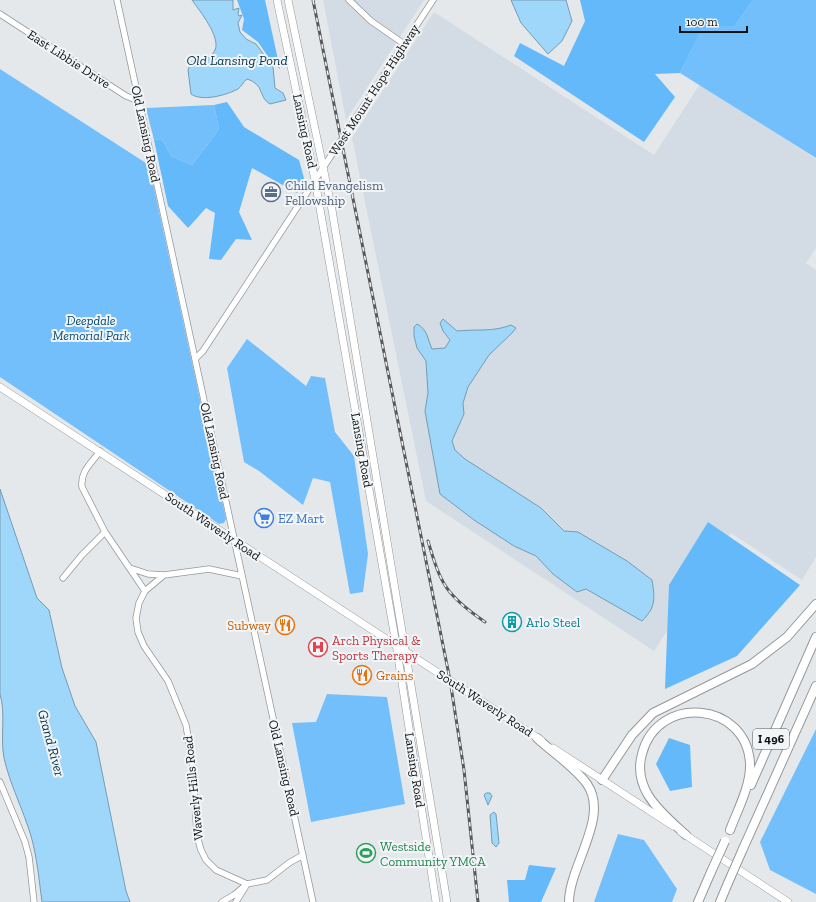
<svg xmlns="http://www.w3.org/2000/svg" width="816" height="902" font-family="'Zilla Slab',serif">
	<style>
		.built { fill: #d3dce4 }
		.green { fill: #73bffb }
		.forest { fill: #64b9fb }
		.water { fill: #9fd7fa; stroke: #749cb4 }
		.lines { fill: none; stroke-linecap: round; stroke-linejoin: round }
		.minor-casing { stroke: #95989a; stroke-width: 7 }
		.major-casing { stroke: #95989a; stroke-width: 8 }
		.highway-casing { stroke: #95989a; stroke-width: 10 }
		.minor { stroke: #fff; stroke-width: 5.5 }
		.major { stroke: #fff; stroke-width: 7 }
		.highway { stroke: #fff; stroke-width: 8 }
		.rail-casing { stroke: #575a5b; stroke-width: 3 }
		.rail { stroke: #f2f5f8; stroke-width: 1.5; stroke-dasharray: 4.5; stroke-linecap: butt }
		.highway-bridge-casing { stroke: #95989a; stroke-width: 10; stroke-linecap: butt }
		.highway-bridge { stroke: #fff; stroke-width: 8 }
		.labels { text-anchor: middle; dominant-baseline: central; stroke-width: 4; stroke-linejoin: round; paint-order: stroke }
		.shield { fill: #f2f5f8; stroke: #545657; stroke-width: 1 }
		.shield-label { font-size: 12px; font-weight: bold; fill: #101212 }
		.street-label { font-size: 13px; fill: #101212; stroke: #f2f5f8 }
		.service-label { font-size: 13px; fill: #4e5e75; stroke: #f2f5f8; text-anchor: start }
		.park-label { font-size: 13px; font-style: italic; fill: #054a74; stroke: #f2f5f8 }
		.shop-label { font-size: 13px; fill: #366cbe; stroke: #f2f5f8; text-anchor: start }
		.culture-label { font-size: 13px; fill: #0d838f; stroke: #f2f5f8; text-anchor: start }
		.food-label { font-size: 13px; fill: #c56008; stroke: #f2f5f8; text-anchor: end }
		.health-label { font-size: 13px; fill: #be3a42; stroke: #f2f5f8; text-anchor: start }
		.leisure-label { font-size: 13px; fill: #27864d; stroke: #f2f5f8; text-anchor: start }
		.water-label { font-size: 14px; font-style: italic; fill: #05334a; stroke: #f2f5f8 }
	</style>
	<rect width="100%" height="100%" fill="#e5e8eb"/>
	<path class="built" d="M 323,0 L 424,0 L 346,120 Z
		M 434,12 L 654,155 L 700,84 L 816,159 L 816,248 L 806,263 L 816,270 L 816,557 L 802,580 L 731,533 L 654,651 L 426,501 L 352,138 Z"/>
	<path class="green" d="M 753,0 L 816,0 L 816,158 L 680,73 L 702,27 L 735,26 Z
		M 0,69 L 149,165 L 226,519 L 224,523 L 219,524 L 0,377 Z
		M 214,105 L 219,129 L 192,165 L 171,156 L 162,139 L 154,140 L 146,108 Z
		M 247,339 L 306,386 L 311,376 L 325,378 L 335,432 L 354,456 L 368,554 L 363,592 L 350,594 L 330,482 L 313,478 L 303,505 L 259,471 L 244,462 L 227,368 Z
		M 327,694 L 387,697 L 405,804 L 311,822 L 292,723 L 316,722 Z
		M 816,729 L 816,894 L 770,870 L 760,842 Z
		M 618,834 L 644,840 L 677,889 L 672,902 L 594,902 Z"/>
	<path class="forest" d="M 237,0 L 265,0 L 280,69 L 271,61 L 258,42 L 242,30 L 244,19 Z
		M 580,0 L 753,0 L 735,26 L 702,28 L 680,73 L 655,74 L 675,97 L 644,142 L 514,56 L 520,43 L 564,66 L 585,21 Z
		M 227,102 L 244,127 L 299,160 L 304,178 L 297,193 L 252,168 L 239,212 L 252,240 L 236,239 L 221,260 L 209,259 L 215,213 L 206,208 L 188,228 L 168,206 L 154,140 L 162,139 L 171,156 L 192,165 L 219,129 L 214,105 Z
		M 708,522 L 800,585 L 737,656 L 665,689 L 669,585 Z
		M 669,738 L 690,745 L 692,787 L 670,791 L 656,764 Z
		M 529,865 L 556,868 L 541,902 L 509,902 L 507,880 L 525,880 Z"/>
	<path class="water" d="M 192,0 L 233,0 L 233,10 L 239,8 L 238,14 L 239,16 L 242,15 L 238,23 L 240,32 L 246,39 L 256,44 L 273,67 L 275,88 L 283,93 L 286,100 L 270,104 C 258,97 265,85 247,79 C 243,82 242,86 238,89 C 227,95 202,102 191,94 L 188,70 L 191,62 L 202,63 C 206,60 213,55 215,50 C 221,37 199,10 192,0 Z
		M 511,0 L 566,0 L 572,21 L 562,41 L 548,54 L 521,23 Z
		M 443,319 L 457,331 C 476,329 494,332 511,325 L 516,328 L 512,333 L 489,355 L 468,387 L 463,403 L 464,414 L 452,441 L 455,450 L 465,459 L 541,508 L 564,531 L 578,532 L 627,561 L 652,580 C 655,599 656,607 642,621 L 586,589 L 577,592 L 553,574 L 536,556 L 514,546 L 474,520 L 440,494 L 425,411 L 428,393 L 426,361 L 417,348 L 414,336 L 414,327 L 417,324 C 428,330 427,338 432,349 L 445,348 L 450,340 L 443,331 L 440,323 Z
		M 0,489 L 37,598 L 49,610 L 62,668 L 75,706 L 96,742 L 126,891 L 130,902 L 42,902 C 39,880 37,857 31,836 C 23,809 10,785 4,758 C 0,737 6,714 0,694 Z
		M 486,793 L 490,793 L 492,796 L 488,805 L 484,795 Z
		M 494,812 L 496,814 L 499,843 L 496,847 L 492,843 L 490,815 Z"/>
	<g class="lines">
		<defs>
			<path id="minor" d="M 117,0 L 313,902
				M 349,0 L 371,21 L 404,44
				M 0,14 L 126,96 L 139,101
				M 195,359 L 203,351 L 433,0
				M 100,451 C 92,463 80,471 82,487 L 105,532 L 145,591
				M 130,568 L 148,574 L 164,575
				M 63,578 L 82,555 L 105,532
				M 0,782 L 25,842 L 29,857 L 34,902
				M 222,902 L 234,895 L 247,884 L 267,880 L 289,863 L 303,855
				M 236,902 L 247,884 L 216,870 L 206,860 L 201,850 L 197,836 L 193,768 L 186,725 L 168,681 L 144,646 L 138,632 L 136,618 L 139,603 L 145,591 L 164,575 L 209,569 L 242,576"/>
			<path id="major" d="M 277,0 L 315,180 L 396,644 L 436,902
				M 288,0 L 332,210 L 447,902
				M 0,387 L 541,740
				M 553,748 L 673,826
				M 681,832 L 788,902"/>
			<path id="highway" d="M 537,738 C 553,753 575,767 587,784 C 610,817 569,866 569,902
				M 602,780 L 632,735 L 653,713 L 752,664 L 787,637 L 816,604
				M 751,785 L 816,637
				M 686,835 C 673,823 658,811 648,795 C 641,783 638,768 642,754 C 657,694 746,701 750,763 C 751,785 738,809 730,830
				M 742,851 L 816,686
				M 698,902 L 711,872
				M 720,902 L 728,883"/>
		</defs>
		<use href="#minor" class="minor-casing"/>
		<use href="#major" class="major-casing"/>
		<use href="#highway" class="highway-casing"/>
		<use href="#minor" class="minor"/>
		<use href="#major" class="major"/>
		<use href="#highway" class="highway"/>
		<defs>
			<path id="rail" d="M 313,0 L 450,680 L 464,770 L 478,902
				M 428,541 C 441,585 446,595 485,622"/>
		</defs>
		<use href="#rail" class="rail-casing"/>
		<use href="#rail" class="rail"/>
		<defs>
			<path id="highway-bridge" d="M 711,872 L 725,841
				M 728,883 L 742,851"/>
		</defs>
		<use href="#highway-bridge" class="highway-bridge-casing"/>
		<use href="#highway-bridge" class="highway-bridge"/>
	</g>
	<defs>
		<symbol id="office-ring" viewBox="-11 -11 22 22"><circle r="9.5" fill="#f2f5f8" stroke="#5c6f8a" stroke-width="1.5"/><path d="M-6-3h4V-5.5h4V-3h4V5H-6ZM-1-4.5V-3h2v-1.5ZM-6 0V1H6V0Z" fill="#5c6f8a"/></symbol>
		<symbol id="supermarket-ring" viewBox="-11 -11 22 22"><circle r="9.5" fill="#f2f5f8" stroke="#3f7fe0" stroke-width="1.5"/><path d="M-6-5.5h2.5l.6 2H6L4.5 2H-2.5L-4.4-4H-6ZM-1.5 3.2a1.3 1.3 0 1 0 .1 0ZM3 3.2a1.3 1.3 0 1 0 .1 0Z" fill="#3f7fe0"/></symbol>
		<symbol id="building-ring" viewBox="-11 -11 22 22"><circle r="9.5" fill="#f2f5f8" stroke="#0f9aa8" stroke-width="1.5"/><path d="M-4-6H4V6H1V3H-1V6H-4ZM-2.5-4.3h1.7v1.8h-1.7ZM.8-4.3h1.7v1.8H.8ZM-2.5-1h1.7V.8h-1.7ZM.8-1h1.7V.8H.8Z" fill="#0f9aa8"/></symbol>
		<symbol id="restaurant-ring" viewBox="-11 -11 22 22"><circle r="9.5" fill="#f2f5f8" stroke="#e8710a" stroke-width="1.5"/><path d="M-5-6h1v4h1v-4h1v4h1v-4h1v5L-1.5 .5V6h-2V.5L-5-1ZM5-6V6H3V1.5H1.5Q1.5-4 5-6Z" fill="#e8710a"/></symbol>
		<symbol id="hospital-ring" viewBox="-11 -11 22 22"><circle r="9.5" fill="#f2f5f8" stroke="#e0444e" stroke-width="1.5"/><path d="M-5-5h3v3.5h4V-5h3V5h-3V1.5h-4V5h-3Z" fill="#e0444e"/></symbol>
		<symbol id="stadium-ring" viewBox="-11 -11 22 22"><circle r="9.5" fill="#f2f5f8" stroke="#2e9e5b" stroke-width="1.5"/><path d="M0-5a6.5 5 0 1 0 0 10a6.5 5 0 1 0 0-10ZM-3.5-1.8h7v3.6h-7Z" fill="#2e9e5b"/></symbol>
	</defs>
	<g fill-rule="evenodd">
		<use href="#office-ring" x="260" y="181" width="22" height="22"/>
		<use href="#supermarket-ring" x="253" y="507" width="22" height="22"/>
		<use href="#building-ring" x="501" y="611" width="22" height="22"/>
		<use href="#restaurant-ring" x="274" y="614" width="22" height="22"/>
		<use href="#hospital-ring" x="307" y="636" width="22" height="22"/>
		<use href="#restaurant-ring" x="351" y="664" width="22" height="22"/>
		<use href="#stadium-ring" x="355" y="842" width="22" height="22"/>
	</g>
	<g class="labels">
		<rect class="shield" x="753" y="729" width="36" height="20" rx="3"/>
		<g class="shield-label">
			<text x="771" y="739">I 496</text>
		</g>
		<g class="street-label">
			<text transform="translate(69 59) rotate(33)">East Libbie Drive</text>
			<text transform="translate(374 90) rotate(-57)">West Mount Hope Highway</text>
			<text transform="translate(305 131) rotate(78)">Lansing Road</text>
			<text transform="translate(146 134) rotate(78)">Old Lansing Road</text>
			<text transform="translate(362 450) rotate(80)">Lansing Road</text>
			<text transform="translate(215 451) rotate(78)">Old Lansing Road</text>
			<text transform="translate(213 526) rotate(34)">South Waverly Road</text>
			<text transform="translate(485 703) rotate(33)">South Waverly Road</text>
			<text transform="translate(284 768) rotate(77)">Old Lansing Road</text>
			<text transform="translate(415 770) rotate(81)">Lansing Road</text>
			<text transform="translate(193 788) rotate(-96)">Waverly Hills Road</text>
		</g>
		<g class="service-label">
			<text x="285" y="185">Child Evangelism<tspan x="285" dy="15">Fellowship</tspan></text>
		</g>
		<g class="park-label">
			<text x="91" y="320">Deepdale<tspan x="91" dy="15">Memorial Park</tspan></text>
		</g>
		<g class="shop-label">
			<text x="278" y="518">EZ Mart</text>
		</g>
		<g class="culture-label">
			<text x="526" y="622">Arlo Steel</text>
		</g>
		<g class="food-label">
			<text x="271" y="625">Subway</text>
			<text x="376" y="675" text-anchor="start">Grains</text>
		</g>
		<g class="health-label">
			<text x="332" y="640">Arch Physical &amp;<tspan x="332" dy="15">Sports Therapy</tspan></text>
		</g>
		<g class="leisure-label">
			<text x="380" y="846">Westside<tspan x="380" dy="15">Community YMCA</tspan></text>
		</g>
		<g class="water-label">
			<text x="237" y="60">Old Lansing Pond</text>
			<text transform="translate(51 743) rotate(75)">Grand River</text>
		</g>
	</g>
	<path d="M680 26v6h67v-6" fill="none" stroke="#101212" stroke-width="2"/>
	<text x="686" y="26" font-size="12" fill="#101212" stroke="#f2f5f8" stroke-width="3" paint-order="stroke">100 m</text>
</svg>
